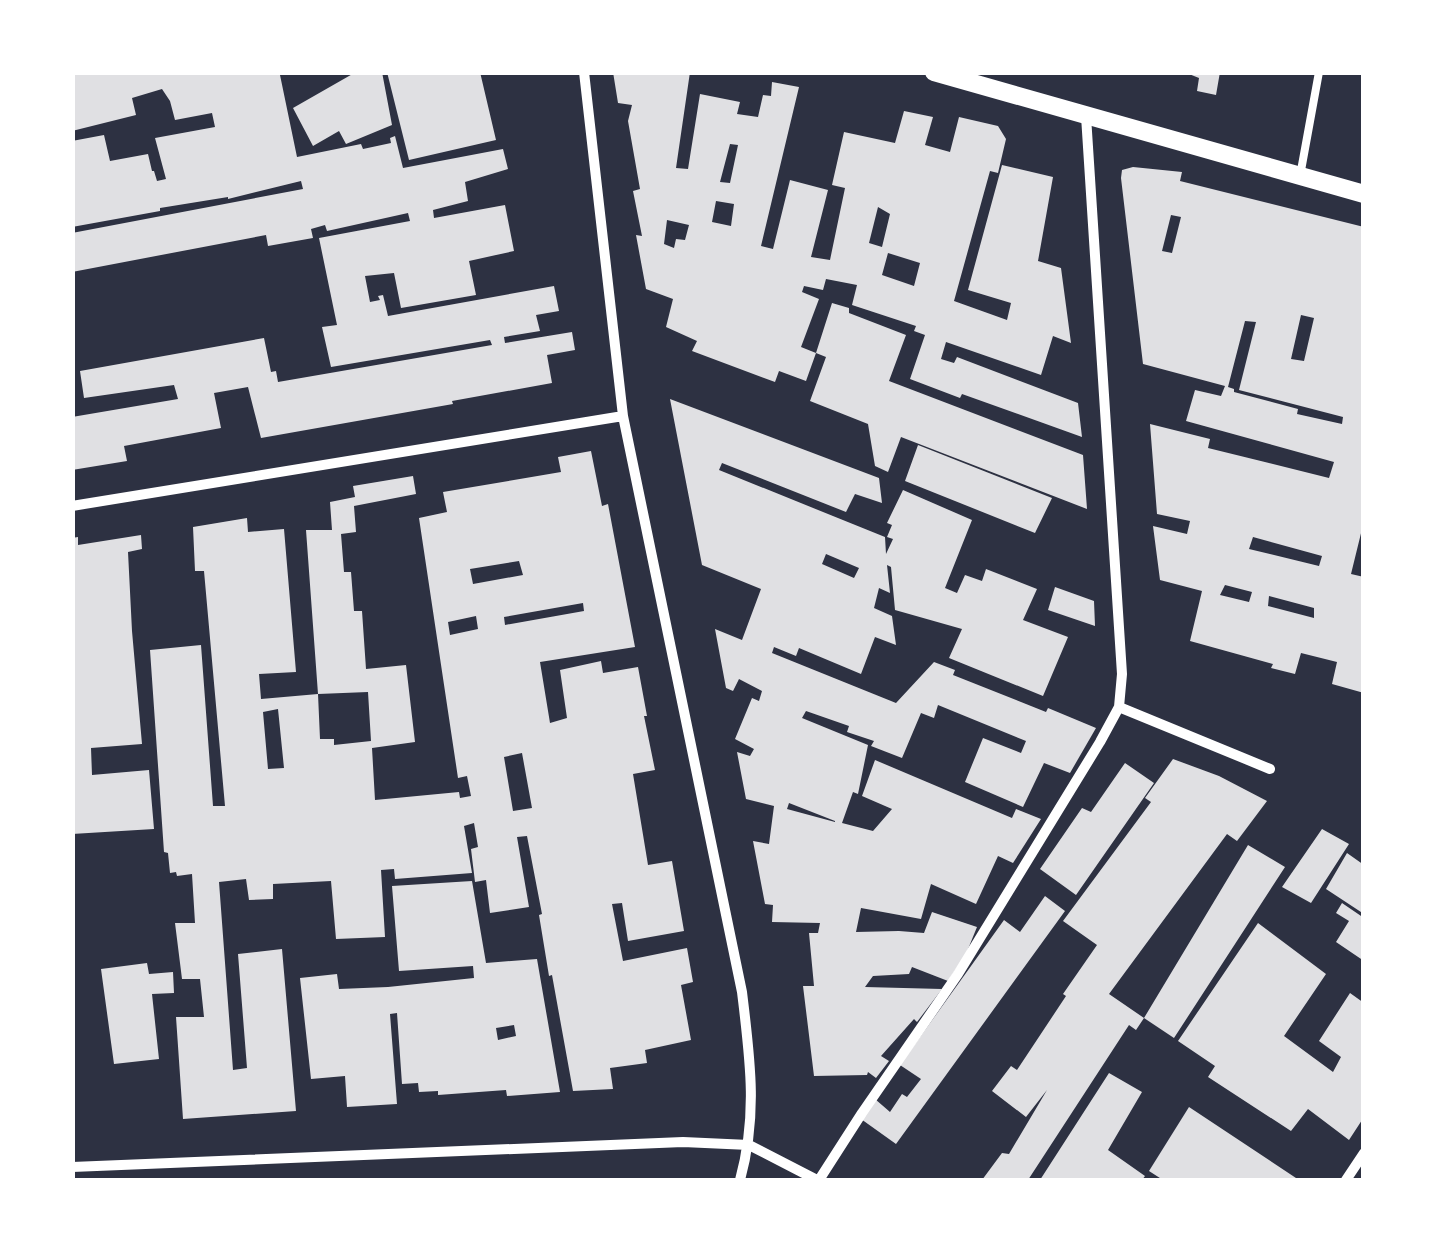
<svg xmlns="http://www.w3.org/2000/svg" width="1436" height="1253" font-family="Figtree,sans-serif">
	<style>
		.building { fill: #e0e0e3; fill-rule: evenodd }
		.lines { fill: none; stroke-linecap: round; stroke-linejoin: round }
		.service { stroke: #fff; stroke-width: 8 }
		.minor { stroke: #fff; stroke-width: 10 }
		.tertiary { stroke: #fff; stroke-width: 18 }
	</style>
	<rect width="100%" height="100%" fill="#2d3142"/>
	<path class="building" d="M 72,72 L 278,72 L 280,75 L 297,157 L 361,144 L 363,149 L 391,143 L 390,138 L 395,136 L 403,168 L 503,149 L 508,169 L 465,182 L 468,201 L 433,210 L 434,218 L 505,205 L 514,251 L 469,261 L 476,295 L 401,308 L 394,273 L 365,276 L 370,302 L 380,300 L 378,296 L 383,295 L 388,316 L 554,286 L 559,311 L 536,315 L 540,331 L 504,337 L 505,343 L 572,332 L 575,350 L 547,355 L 552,383 L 452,401 L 453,404 L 261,438 L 248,387 L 214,393 L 221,428 L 124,446 L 127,461 L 72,470 L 72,417 L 178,399 L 174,385 L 84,398 L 80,371 L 264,338 L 271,372 L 276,371 L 278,382 L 492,345 L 490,340 L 331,367 L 322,327 L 337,325 L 319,238 L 410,221 L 408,213 L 327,231 L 325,225 L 311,229 L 313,238 L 268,246 L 266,235 L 72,272 L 72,233 L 303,189 L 301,181 L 228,199 L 228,197 L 160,208 L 160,211 L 72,227 L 72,141 L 104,135 L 110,161 L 148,154 L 152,171 L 154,171 L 157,181 L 166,179 L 155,138 L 215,127 L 212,113 L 175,120 L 170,101 L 162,89 L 132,98 L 136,115 L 72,131 Z
		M 356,72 L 382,72 L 392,125 L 346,144 L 339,131 L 313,146 L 293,108 Z
		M 387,72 L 480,72 L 496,140 L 409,160 Z
		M 613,72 L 690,72 L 676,168 L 688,169 L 700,94 L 740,102 L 737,114 L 758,117 L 763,95 L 771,96 L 772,82 L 799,87 L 761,246 L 773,249 L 790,180 L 828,190 L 811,257 L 830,260 L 845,188 L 832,185 L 844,132 L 895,143 L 904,111 L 933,117 L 925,145 L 950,152 L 959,117 L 998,126 L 1006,139 L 998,173 L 990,171 L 954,301 L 1007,320 L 1011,303 L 968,290 L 1002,165 L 1053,177 L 1038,261 L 1061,268 L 1071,343 L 1053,336 L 1041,375 L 946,342 L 941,359 L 954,363 L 957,357 L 1078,403 L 1082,437 L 962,394 L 960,398 L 910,379 L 925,335 L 914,331 L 916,326 L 852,305 L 857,285 L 826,279 L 823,290 L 804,286 L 802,292 L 819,299 L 801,347 L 816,353 L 806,381 L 779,371 L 775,382 L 692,351 L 697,341 L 666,327 L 673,299 L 646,289 L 636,235 L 642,236 L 633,191 L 640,189 L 628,121 L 632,105 L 618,103 ZM 730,144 L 738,145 L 730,183 L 720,182 ZM 716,201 L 734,204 L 731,226 L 712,222 ZM 878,207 L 890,214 L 882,247 L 869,243 ZM 667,220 L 689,225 L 685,240 L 676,239 L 674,248 L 664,244 ZM 888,253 L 920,263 L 914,286 L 882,275 Z
		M 1184,72 L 1220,72 L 1216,95 L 1197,91 L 1199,78 Z
		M 1133,167 L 1182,172 L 1180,181 L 1364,227 L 1364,514 L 1361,521 L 1364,521 L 1351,574 L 1364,577 L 1364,693 L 1332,684 L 1337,662 L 1301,653 L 1295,674 L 1271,668 L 1273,664 L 1190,641 L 1202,591 L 1160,580 L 1153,526 L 1187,534 L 1190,521 L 1157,514 L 1150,424 L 1210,439 L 1208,448 L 1329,478 L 1334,462 L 1186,421 L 1195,390 L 1221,396 L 1225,386 L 1143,364 L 1121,178 L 1122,170 ZM 1171,215 L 1181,217 L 1172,253 L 1162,251 ZM 1301,315 L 1314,318 L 1304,361 L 1291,359 ZM 1245,321 L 1256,322 L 1239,390 L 1343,417 L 1342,424 L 1297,414 L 1298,409 L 1234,392 L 1234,389 L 1228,387 ZM 1253,537 L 1322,556 L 1319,566 L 1249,549 ZM 1225,585 L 1252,592 L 1249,602 L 1220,595 ZM 1269,596 L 1314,608 L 1314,618 L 1268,606 Z
		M 832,303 L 849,308 L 849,313 L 906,335 L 889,381 L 1083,455 L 1087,509 L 901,437 L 888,472 L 875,466 L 868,424 L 810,401 L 826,357 L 816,353 Z
		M 670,399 L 879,478 L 882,503 L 855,494 L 846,512 L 722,463 L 719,470 L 885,537 L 886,554 L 893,539 L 887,537 L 892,525 L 887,523 L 903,490 L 972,520 L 945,588 L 957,593 L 965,575 L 982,581 L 986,569 L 1037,589 L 1023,620 L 1068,637 L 1043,696 L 949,658 L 962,629 L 895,610 L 891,567 L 887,565 L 890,593 L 879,588 L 874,608 L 892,616 L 896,645 L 875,637 L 861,674 L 799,648 L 796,656 L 774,647 L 772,653 L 896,703 L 934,662 L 955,670 L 953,675 L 1046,712 L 1048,708 L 1096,728 L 1070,773 L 1044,763 L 1023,807 L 965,782 L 983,738 L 1021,753 L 1026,741 L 938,705 L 934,718 L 921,713 L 902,758 L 871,746 L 874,741 L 847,732 L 849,726 L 806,711 L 802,718 L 868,745 L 858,794 L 853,792 L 842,823 L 873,831 L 892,809 L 862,796 L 875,760 L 1012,818 L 1016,809 L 1041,819 L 1013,863 L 998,856 L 976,904 L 931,884 L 921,919 L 861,908 L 856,932 L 899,931 L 924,933 L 932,912 L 977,927 L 966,954 L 948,981 L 912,967 L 909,974 L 873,976 L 865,987 L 942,989 L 917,1022 L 914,1019 L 881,1056 L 889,1061 L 876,1078 L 868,1072 L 867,1075 L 814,1076 L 803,986 L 814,986 L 809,933 L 818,933 L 820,923 L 772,922 L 773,905 L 765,904 L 753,841 L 769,844 L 774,806 L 746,799 L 737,752 L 750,756 L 754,749 L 735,739 L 752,698 L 759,701 L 762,691 L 739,679 L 733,691 L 726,688 L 715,629 L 742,640 L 761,589 L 702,565 ZM 826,554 L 859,568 L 854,578 L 822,564 ZM 789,803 L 835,821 L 835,822 L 787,809 Z
		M 918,445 L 1052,498 L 1035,533 L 905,481 Z
		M 591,451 L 602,506 L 608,504 L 635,647 L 540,662 L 550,723 L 567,718 L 560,670 L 601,661 L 603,673 L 638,667 L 647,716 L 644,716 L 655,770 L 633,774 L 648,865 L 672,861 L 684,931 L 628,941 L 622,903 L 612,904 L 623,961 L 687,948 L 693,982 L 681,985 L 691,1040 L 645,1050 L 647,1063 L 610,1068 L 613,1089 L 573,1091 L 552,975 L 549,976 L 539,915 L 542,914 L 527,836 L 517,837 L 529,907 L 490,913 L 486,880 L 475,882 L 471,849 L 478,847 L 474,823 L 464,826 L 472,873 L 395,879 L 394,869 L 381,870 L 385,937 L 336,939 L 331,881 L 273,884 L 273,899 L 249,900 L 246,879 L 219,882 L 233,1070 L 247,1068 L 238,954 L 282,949 L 296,1111 L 183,1119 L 176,1017 L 204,1017 L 200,979 L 182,979 L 175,923 L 195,923 L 192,874 L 177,876 L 176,872 L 170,873 L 168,853 L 164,852 L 150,650 L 201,645 L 213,806 L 225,806 L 204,571 L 195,571 L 193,527 L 247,518 L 248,532 L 284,529 L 296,672 L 259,674 L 261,699 L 318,694 L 320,739 L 334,739 L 334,745 L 371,741 L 368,692 L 318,694 L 306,530 L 332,530 L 330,502 L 355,497 L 353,486 L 413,476 L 416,494 L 354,506 L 356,532 L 341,534 L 344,572 L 351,572 L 354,611 L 362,611 L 366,669 L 406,665 L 415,742 L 372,748 L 375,800 L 459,792 L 460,798 L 471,796 L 467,776 L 458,778 L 419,518 L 447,512 L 443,492 L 561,472 L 558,457 ZM 519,561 L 523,575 L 473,584 L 470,569 ZM 583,603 L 584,611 L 505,625 L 504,617 ZM 476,616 L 478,629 L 450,635 L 448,622 ZM 278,709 L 284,768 L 268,769 L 263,712 ZM 522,753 L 532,808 L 513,811 L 504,757 Z
		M 141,535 L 142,549 L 128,552 L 132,631 L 142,744 L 91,748 L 92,775 L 149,770 L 154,829 L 72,834 L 72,538 L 78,537 L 78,545 Z
		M 1055,587 L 1094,601 L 1095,626 L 1048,610 Z
		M 1173,759 L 1219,776 L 1267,801 L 1237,841 L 1227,834 L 1109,994 L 1144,1018 L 1248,845 L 1285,867 L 1174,1038 L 1144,1018 L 1136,1030 L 1129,1025 L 1028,1180 L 982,1180 L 1002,1153 L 1009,1154 L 1047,1090 L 1026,1117 L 992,1091 L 1011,1066 L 1017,1070 L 1066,996 L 1063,994 L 1097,945 L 1063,921 L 1151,802 L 1145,798 Z
		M 1125,763 L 1154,783 L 1076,895 L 1040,869 L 1082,808 L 1091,812 Z
		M 1322,829 L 1349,844 L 1311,903 L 1282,887 Z
		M 1347,853 L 1364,865 L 1364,914 L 1326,889 Z
		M 472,881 L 486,963 L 537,959 L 560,1092 L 507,1096 L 506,1090 L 438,1095 L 438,1091 L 419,1092 L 418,1083 L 402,1084 L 397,1013 L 390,1014 L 397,1104 L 347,1107 L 345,1076 L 311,1079 L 300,978 L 337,974 L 339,989 L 388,987 L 474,978 L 473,966 L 399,971 L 392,886 ZM 514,1025 L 516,1036 L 498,1040 L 496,1028 Z
		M 1045,896 L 1065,911 L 896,1144 L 861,1119 L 875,1099 L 890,1112 L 902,1094 L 907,1097 L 921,1079 L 900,1065 L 1004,920 L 1020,932 Z
		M 1342,903 L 1364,918 L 1364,961 L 1336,942 L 1349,921 L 1336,913 Z
		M 1258,923 L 1326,974 L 1284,1036 L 1333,1072 L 1341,1057 L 1319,1041 L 1350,993 L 1364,1003 L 1364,1117 L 1349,1140 L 1308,1109 L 1291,1131 L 1208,1077 L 1215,1066 L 1178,1041 Z
		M 147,963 L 149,974 L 173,972 L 174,993 L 152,994 L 159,1059 L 114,1064 L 101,969 Z
		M 1109,1073 L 1142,1092 L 1108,1150 L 1145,1176 L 1142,1180 L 1040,1180 Z
		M 1189,1107 L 1299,1180 L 1163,1180 L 1149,1171 Z"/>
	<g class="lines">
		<path class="service" d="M 1300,176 L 1319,72"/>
		<path class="minor" d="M 584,72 L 623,416 L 742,992 C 750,1059 758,1114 740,1180
			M 72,506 L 623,416
			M 1119,707 L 1270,769
			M 72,1167 L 683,1142 L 749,1145 L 817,1180
			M 819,1180 L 862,1113 L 958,974 L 1100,742 L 1119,707 L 1122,674 L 1086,116
			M 1346,1180 L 1364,1153"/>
		<path class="tertiary" d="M 934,72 L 1364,194"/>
	</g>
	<rect width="1436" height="1253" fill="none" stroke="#ffffff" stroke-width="150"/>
</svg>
